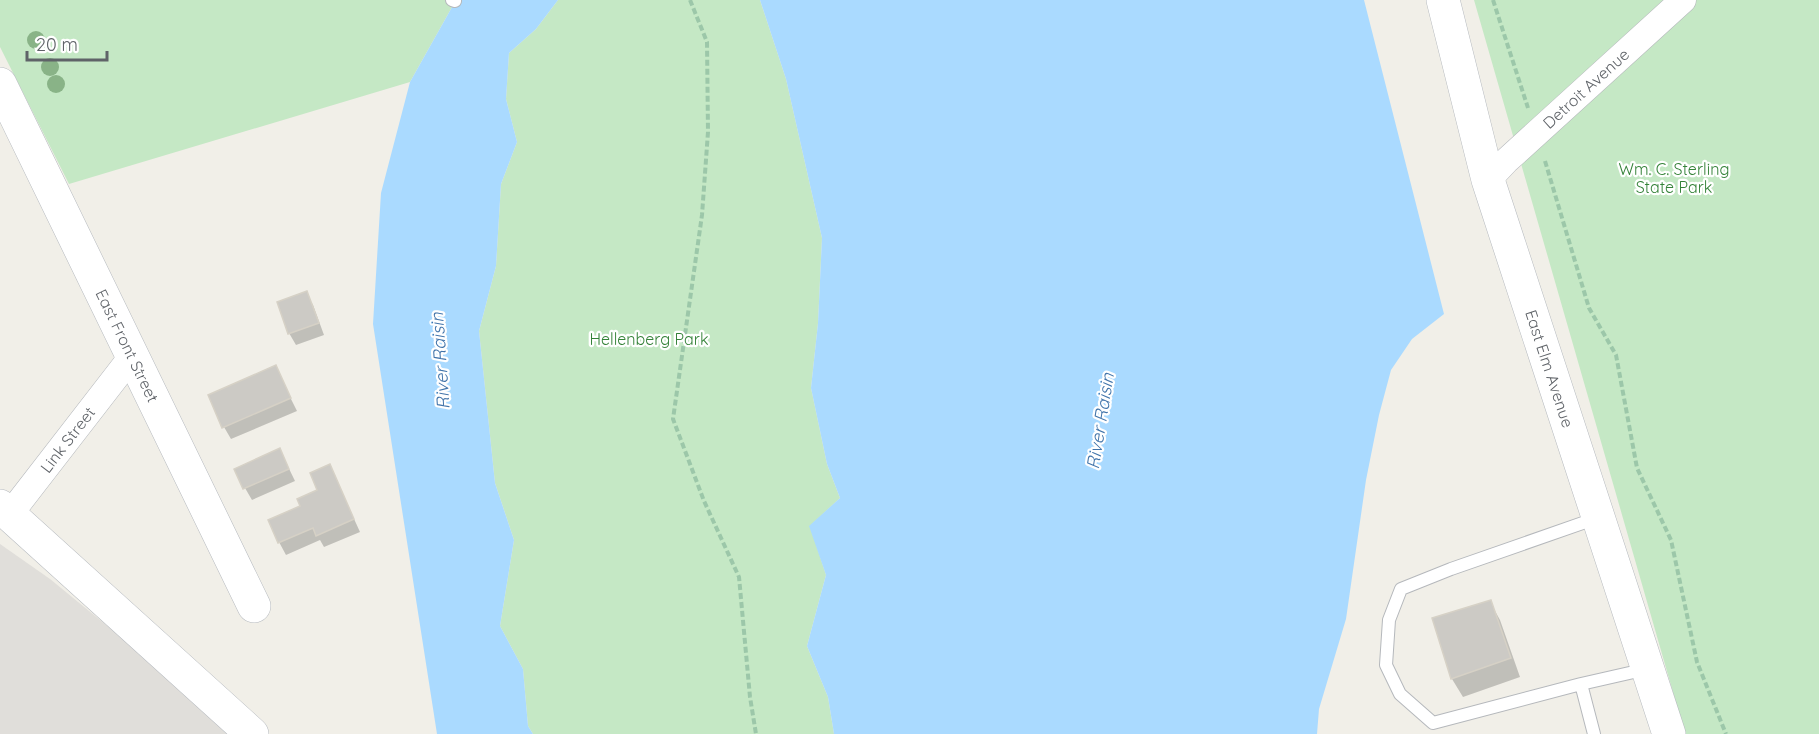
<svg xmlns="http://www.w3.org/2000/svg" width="1819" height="734" font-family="Quicksand,sans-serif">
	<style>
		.industrial { fill: #e0deda }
		.green { fill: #c5e8c5 }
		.water { fill: #aadaff }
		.shadow { fill: #0003 }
		.building { fill: #cccac5; stroke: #d6d1c6; stroke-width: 1.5 }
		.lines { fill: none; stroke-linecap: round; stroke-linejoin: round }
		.lane-casing { stroke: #b5b8bc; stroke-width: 14 }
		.street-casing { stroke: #b5b8bc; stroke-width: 27 }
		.secondary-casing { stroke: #b6babf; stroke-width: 34 }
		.path { stroke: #9cc7a9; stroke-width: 4; stroke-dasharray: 6 3; stroke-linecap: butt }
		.lane { stroke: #fff; stroke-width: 12 }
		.street { stroke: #fff; stroke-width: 26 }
		.secondary { stroke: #fff; stroke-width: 33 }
		.tree { fill: #89b387 }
		.labels { text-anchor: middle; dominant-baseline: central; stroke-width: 4.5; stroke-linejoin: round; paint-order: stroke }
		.street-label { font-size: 16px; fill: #5f6368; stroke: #fff }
		.park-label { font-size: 16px; fill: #348238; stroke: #fff }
		.water-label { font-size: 18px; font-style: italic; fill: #4174aa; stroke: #fff }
	</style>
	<rect width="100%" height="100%" fill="#f1efe8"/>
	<path class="industrial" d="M 0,544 L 50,579 L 222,720 L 235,734 L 0,734 Z"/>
	<path class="green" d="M 0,0 L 456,0 L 410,82 L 69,184 L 0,47 Z
		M 558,0 L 760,0 L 786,79 L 822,238 L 818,323 L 811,388 L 827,464 L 840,498 L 810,526 L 826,575 L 807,646 L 828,697 L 834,734 L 533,734 L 528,726 L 523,669 L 500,626 L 514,540 L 495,483 L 479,331 L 496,266 L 501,184 L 517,142 L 506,99 L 509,53 L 536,29 Z
		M 1474,0 L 1819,0 L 1819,734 L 1685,734 Z"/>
	<path class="water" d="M 456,0 L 558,0 L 536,29 L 509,53 L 506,99 L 517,142 L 501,184 L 496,266 L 479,331 L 495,483 L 514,540 L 500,626 L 523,669 L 528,726 L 533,734 L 437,734 L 373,324 L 381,193 L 410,82 Z
		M 760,0 L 1364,0 L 1444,314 L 1412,339 L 1391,370 L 1379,415 L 1366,480 L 1346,619 L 1319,709 L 1317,734 L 834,734 L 828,697 L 807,646 L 826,575 L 809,526 L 840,498 L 827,464 L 811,388 L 818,323 L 822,238 L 786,79 Z"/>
	<path class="shadow" d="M 306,293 L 313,305 L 324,335 L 296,345 L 289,333 Z
		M 275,367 L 297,411 L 231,439 L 224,427 Z
		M 280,450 L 295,481 L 252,500 L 245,488 Z
		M 330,466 L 360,532 L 324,547 L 320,540 L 286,555 L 279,542 L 302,506 L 319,491 Z
		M 1490,602 L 1500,620 L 1520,677 L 1463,697 L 1452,679 L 1434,619 Z"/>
	<path class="building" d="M 307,291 L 319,323 L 288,334 L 277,302 Z
		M 276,365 L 291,398 L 222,428 L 208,395 Z
		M 280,448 L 289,469 L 243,489 L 234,469 Z
		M 330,464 L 354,519 L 316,536 L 313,528 L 278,543 L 268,520 L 300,506 L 297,499 L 317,490 L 310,473 Z
		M 1491,600 L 1511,658 L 1451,679 L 1432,618 Z"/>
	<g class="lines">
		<defs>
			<path id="lane" d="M 452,0 L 455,1
				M 1581,684 L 1433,723 L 1400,694 L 1386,665 L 1389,620 L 1401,589 L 1451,569 L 1597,518
				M 1594,734 L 1581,684 L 1647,669"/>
			<g id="street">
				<path id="s1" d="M 1488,180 L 1506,161 L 1683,0"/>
				<path id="s2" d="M 10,514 L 133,355"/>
			</g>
			<g id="secondary">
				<path id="s3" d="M 1443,0 L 1488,180 L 1669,734"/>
				<path id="s4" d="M 0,84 L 254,606"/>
				<path d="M 0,506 L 252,734"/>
			</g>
		</defs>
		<use href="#lane" class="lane-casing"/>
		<use href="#street" class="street-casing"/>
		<use href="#secondary" class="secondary-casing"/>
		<path class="path" d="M 690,0 L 707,42 L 708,132 L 702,215 L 673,419 L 704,501 L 739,577 L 750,697 L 756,734
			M 1493,0 L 1528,108
			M 1545,161 L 1589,308 L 1616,355 L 1637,468 L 1671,540 L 1697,662 L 1726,734"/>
		<use href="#lane" class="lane"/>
		<use href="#street" class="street"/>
		<use href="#secondary" class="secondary"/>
	</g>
	<g class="tree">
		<circle cx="36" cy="40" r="9"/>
		<circle cx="50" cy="67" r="9"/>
		<circle cx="56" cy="84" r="9"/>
	</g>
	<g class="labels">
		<g class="street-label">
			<text stroke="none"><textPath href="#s1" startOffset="134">Detroit Avenue</textPath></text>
			<text stroke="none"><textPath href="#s4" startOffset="291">East Front Street</textPath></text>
			<text stroke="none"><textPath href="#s3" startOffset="384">East Elm Avenue</textPath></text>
			<text stroke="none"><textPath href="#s2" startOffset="94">Link Street</textPath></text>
		</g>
		<g class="park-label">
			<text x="1674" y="169">Wm. C. Sterling<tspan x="1674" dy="18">State Park</tspan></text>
			<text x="649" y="339">Hellenberg Park</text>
		</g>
		<g class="water-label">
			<text transform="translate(440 361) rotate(-94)">River Raisin</text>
			<text transform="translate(1100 421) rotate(-81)">River Raisin</text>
		</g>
	</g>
	<path d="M27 51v9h80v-9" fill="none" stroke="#5f6368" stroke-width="3"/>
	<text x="36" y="51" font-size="18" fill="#5f6368" stroke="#ffffff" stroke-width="4.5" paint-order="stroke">20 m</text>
</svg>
